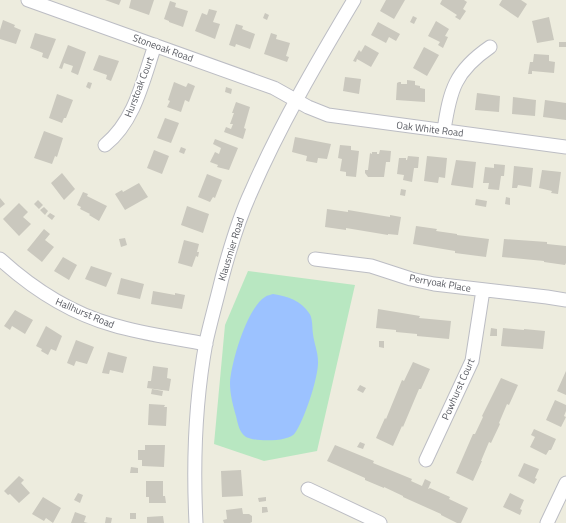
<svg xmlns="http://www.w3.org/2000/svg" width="566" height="523" font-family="'Titillium Web',sans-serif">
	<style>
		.green { fill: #b8e7c1 }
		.water { fill: #9cc2ff }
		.building { fill: #cac8be }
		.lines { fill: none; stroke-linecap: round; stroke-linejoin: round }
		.minor-casing { stroke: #bcbdc4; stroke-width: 15 }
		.minor { stroke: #fff; stroke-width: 13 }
		.labels { text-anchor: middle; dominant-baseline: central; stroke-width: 3; stroke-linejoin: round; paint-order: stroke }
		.street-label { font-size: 10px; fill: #585a61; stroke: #fff }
	</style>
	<rect width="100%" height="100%" fill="#edecde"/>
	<path class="green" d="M 248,271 L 355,285 L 317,451 L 264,461 L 214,444 L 225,325 Z"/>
	<path class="water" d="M 273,294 C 288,296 301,301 309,313 C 313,318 312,328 313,334 C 314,343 318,352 318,361 C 319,376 304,421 295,433 C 290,442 255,442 246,437 C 239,432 238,424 236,416 C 233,405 230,395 230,383 C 231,363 247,308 265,297 C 267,295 271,295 273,294 Z"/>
	<path class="building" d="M 105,0 L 121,0 L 119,5 Z
		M 131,0 L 154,0 L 149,15 L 129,8 Z
		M 386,0 L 405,0 L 394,19 L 380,11 Z
		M 442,0 L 464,0 L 467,2 L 463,9 L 466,11 L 460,20 L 455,17 L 457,15 L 440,4 Z
		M 502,0 L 521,0 L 527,4 L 518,18 L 499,5 Z
		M 170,1 L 176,3 L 175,7 L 188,11 L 183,27 L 169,22 L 169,21 L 164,19 Z
		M 209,9 L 217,11 L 213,22 L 220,24 L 215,39 L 195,31 L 202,13 L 207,15 Z
		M 265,13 L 269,15 L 267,20 L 263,18 Z
		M 413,16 L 417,18 L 414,24 L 410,22 Z
		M 549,17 L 554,40 L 537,43 L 532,21 Z
		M 3,20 L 15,25 L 14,27 L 21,30 L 16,44 L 0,39 L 0,30 Z
		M 436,21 L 449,29 L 445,36 L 448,37 L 443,48 L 438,45 L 440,42 L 428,36 Z
		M 378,22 L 400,34 L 396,41 L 389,37 L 386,43 L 371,35 Z
		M 236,24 L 243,26 L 242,29 L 255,34 L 250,49 L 236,44 L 235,47 L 229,45 Z
		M 35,33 L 56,39 L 48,59 L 42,57 L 43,53 L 30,48 Z
		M 271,33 L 277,35 L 276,39 L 290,43 L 286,56 L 289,57 L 287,62 L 264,54 Z
		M 559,42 L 566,42 L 566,47 L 559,47 Z
		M 68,45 L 86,52 L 78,75 L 71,72 L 73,66 L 64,63 L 62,69 L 59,68 Z
		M 365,45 L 379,53 L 371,67 L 357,59 L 356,62 L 353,61 L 359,50 L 361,52 Z
		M 424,47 L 439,55 L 427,76 L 413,68 Z
		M 534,54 L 549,55 L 549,61 L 555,62 L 554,73 L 532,71 L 532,74 L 528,74 L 530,62 L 533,62 Z
		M 99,55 L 119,61 L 111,81 L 106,79 L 107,75 L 93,70 Z
		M 345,77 L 361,79 L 359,94 L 343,91 Z
		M 407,80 L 415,81 L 415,85 L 420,86 L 420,88 L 425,89 L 425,102 L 396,100 L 397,83 L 399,82 L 401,82 L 401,84 L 407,84 Z
		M 88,82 L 92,83 L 90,89 L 86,87 Z
		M 174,82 L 186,87 L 188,83 L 195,86 L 189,102 L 185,100 L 181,112 L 167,107 L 170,101 L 168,100 Z
		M 226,87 L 232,89 L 231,94 L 225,92 Z
		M 477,93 L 500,96 L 499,112 L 475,110 Z
		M 57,94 L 73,100 L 66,118 L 64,118 L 62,123 L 49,118 Z
		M 513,97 L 536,100 L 535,116 L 512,114 Z
		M 545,100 L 566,103 L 566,120 L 543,117 Z
		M 236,102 L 250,107 L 244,128 L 246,129 L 243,139 L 224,132 L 226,127 L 231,129 L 233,124 L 230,124 L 234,113 L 232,113 Z
		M 165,118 L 179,123 L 171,143 L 157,138 Z
		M 44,131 L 63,138 L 57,157 L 55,156 L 52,164 L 34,158 Z
		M 295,137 L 331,144 L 327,159 L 318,158 L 317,163 L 306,161 L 307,156 L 292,152 Z
		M 215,139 L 238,148 L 229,170 L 217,167 L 218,165 L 210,162 L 215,152 L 219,154 L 221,148 L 213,144 Z
		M 340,145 L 351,146 L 351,150 L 359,151 L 356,177 L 346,176 L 346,172 L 340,171 L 342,159 L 338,158 Z
		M 181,147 L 186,149 L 184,154 L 179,152 Z
		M 154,150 L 169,156 L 162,174 L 147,168 Z
		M 380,150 L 391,151 L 390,162 L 386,162 L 384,177 L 368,177 L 365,173 L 365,170 L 368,170 L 370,153 L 372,154 L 372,152 L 377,152 L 377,154 L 379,154 Z
		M 408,156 L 419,157 L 418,168 L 414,168 L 412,182 L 403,180 L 404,175 L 397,174 L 399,158 L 406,158 L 406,160 L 407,160 Z
		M 427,156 L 447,158 L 445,178 L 439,177 L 438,183 L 424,181 Z
		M 456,160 L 476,162 L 473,188 L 451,185 Z
		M 494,164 L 505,165 L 504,176 L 501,176 L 499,190 L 488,189 L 489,183 L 483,183 L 485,167 L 494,168 Z
		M 514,166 L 533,168 L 531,187 L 518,185 L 517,188 L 512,188 Z
		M 542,170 L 561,172 L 558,194 L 551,193 L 552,191 L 539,188 Z
		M 62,173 L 75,189 L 64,200 L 51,183 Z
		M 207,174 L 222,180 L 215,198 L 213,197 L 210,202 L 198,197 Z
		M 139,183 L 148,197 L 125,210 L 115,194 L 122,190 L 123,192 Z
		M 401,189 L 406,190 L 405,196 L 400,195 Z
		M 83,192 L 88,194 L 87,196 L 107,206 L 99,221 L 89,215 L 90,214 L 80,209 L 81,207 L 77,205 Z
		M 506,197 L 510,198 L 510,205 L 505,204 Z
		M 0,198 L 5,204 L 0,208 Z
		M 476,199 L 487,201 L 486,207 L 475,205 Z
		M 38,200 L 43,205 L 39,209 L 34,204 Z
		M 19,203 L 28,212 L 23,217 L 31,224 L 19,236 L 3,219 Z
		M 187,206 L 209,214 L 203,233 L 181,225 Z
		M 44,207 L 48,211 L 45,215 L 40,210 Z
		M 327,209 L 348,212 L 348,210 L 390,217 L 390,215 L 401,217 L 398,235 L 388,234 L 388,235 L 346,228 L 346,230 L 325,227 Z
		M 50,213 L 55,216 L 52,220 L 47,216 Z
		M 416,226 L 437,229 L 436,231 L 457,234 L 457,235 L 489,239 L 486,257 L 455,253 L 455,251 L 413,244 Z
		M 44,229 L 50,234 L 45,240 L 54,247 L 42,262 L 27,250 Z
		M 125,238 L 127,245 L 121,247 L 119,239 Z
		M 504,239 L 547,242 L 547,244 L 566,246 L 566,263 L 565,265 L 544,262 L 544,261 L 502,257 Z
		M 184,240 L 199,244 L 197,252 L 199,252 L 198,257 L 196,256 L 192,267 L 178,263 Z
		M 63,257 L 77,265 L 69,280 L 54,271 Z
		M 91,266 L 112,273 L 106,287 L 85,279 Z
		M 121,278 L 144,284 L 140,299 L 117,294 Z
		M 153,291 L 175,295 L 175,293 L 185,295 L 182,309 L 151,304 Z
		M 378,309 L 420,316 L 419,318 L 451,321 L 449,339 L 417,336 L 417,334 L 396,332 L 396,330 L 376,328 Z
		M 15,310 L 33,320 L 25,334 L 12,326 L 10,330 L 4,326 Z
		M 46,326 L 62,336 L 56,351 L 51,349 L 48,355 L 41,351 L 42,349 L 36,346 Z
		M 491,328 L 497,329 L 497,336 L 490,336 Z
		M 503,328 L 524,330 L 524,329 L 545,331 L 543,349 L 501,346 Z
		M 76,340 L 94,347 L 87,364 L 76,361 L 74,366 L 67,363 Z
		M 379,341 L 384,341 L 384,348 L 379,347 Z
		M 108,352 L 127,357 L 123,373 L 110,370 L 109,374 L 102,373 Z
		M 413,362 L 430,369 L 421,389 L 419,389 L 403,427 L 402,426 L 393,446 L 376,438 L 385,418 L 386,419 L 402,380 L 404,381 Z
		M 153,366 L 168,368 L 167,378 L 171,379 L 169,391 L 147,388 L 148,381 L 151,381 Z
		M 566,371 L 566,395 L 557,391 Z
		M 501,378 L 518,385 L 509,405 L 507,404 L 499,423 L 500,424 L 491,443 L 489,442 L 481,461 L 482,461 L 473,481 L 456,473 L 473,434 L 475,434 L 483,417 L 482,416 Z
		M 360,385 L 366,388 L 363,393 L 357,390 Z
		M 152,389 L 163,391 L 162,396 L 151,394 Z
		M 555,400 L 566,405 L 566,411 L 564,416 L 566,417 L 561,427 L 546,420 Z
		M 149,404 L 165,405 L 164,407 L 167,407 L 166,426 L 148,425 Z
		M 534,429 L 556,439 L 551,450 L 549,450 L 546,455 L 530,447 L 535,437 L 531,435 Z
		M 360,442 L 365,444 L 363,449 L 357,447 Z
		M 145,445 L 165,445 L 164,467 L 142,466 L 142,460 L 138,460 L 138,450 L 145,450 Z
		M 335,445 L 374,461 L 373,463 L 412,479 L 411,481 L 422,486 L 425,479 L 431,482 L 428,489 L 430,488 L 450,497 L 449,499 L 468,508 L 461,523 L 457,523 L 441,515 L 441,514 L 403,497 L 403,496 L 384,487 L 384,488 L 365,480 L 365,478 L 327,461 Z
		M 524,463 L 539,469 L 535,478 L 537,479 L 534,484 L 518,476 Z
		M 131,467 L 138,468 L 138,473 L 130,473 Z
		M 241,470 L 243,496 L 222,497 L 221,471 Z
		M 19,476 L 24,480 L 21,483 L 30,493 L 19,503 L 10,494 L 8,495 L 4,491 Z
		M 146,481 L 163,481 L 163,496 L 165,496 L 166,503 L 149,503 L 149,497 L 146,497 Z
		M 78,493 L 83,495 L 80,503 L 74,500 Z
		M 510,493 L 524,500 L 520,509 L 522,510 L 520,515 L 503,507 Z
		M 43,497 L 61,508 L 53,523 L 46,518 L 44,521 L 32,514 Z
		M 266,497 L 266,501 L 259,502 L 258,498 Z
		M 262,507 L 267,507 L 268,512 L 262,513 Z
		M 242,508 L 243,514 L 249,514 L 252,516 L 252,522 L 250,523 L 224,523 L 223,520 L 227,519 L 226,510 Z
		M 75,512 L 86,516 L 84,522 L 88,523 L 71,523 Z
		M 130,513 L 136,513 L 136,519 L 130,519 Z
		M 163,516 L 164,523 L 147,523 L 147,517 Z
		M 106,517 L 112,518 L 111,523 L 105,523 Z"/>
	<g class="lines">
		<defs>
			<path id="minor" d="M 28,0 L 274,88 L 308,107 L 328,115 L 566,147
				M 444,130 C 450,90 455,71 490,47
				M 105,145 C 135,121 143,80 155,45
				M 0,259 C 33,289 70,313 113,325 C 143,334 175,338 206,344
				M 315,259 L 371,266 L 411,279 L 434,284 L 547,297 L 566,300
				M 426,460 L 472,361 L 483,290
				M 308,489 L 380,523
				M 196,523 C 193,463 195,402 206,342 C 211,320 217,299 222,278 C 230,248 238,220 251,192 C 280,125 317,62 354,0
				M 547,523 L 566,483"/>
		</defs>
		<use href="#minor" class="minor-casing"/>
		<use href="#minor" class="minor"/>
	</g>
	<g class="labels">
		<g class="street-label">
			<text transform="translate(163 48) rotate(20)">Stoneoak Road</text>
			<text transform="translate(139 87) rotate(-69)">Hurstoak Court</text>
			<text transform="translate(430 129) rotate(7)">Oak White Road</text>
			<text transform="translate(231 249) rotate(-73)">Klausmier Road</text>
			<text transform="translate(440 283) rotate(10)">Perryoak Place</text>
			<text transform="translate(85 313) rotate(23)">Hallhurst Road</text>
			<text transform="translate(458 389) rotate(-66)">Powhurst Court</text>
		</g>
	</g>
</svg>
